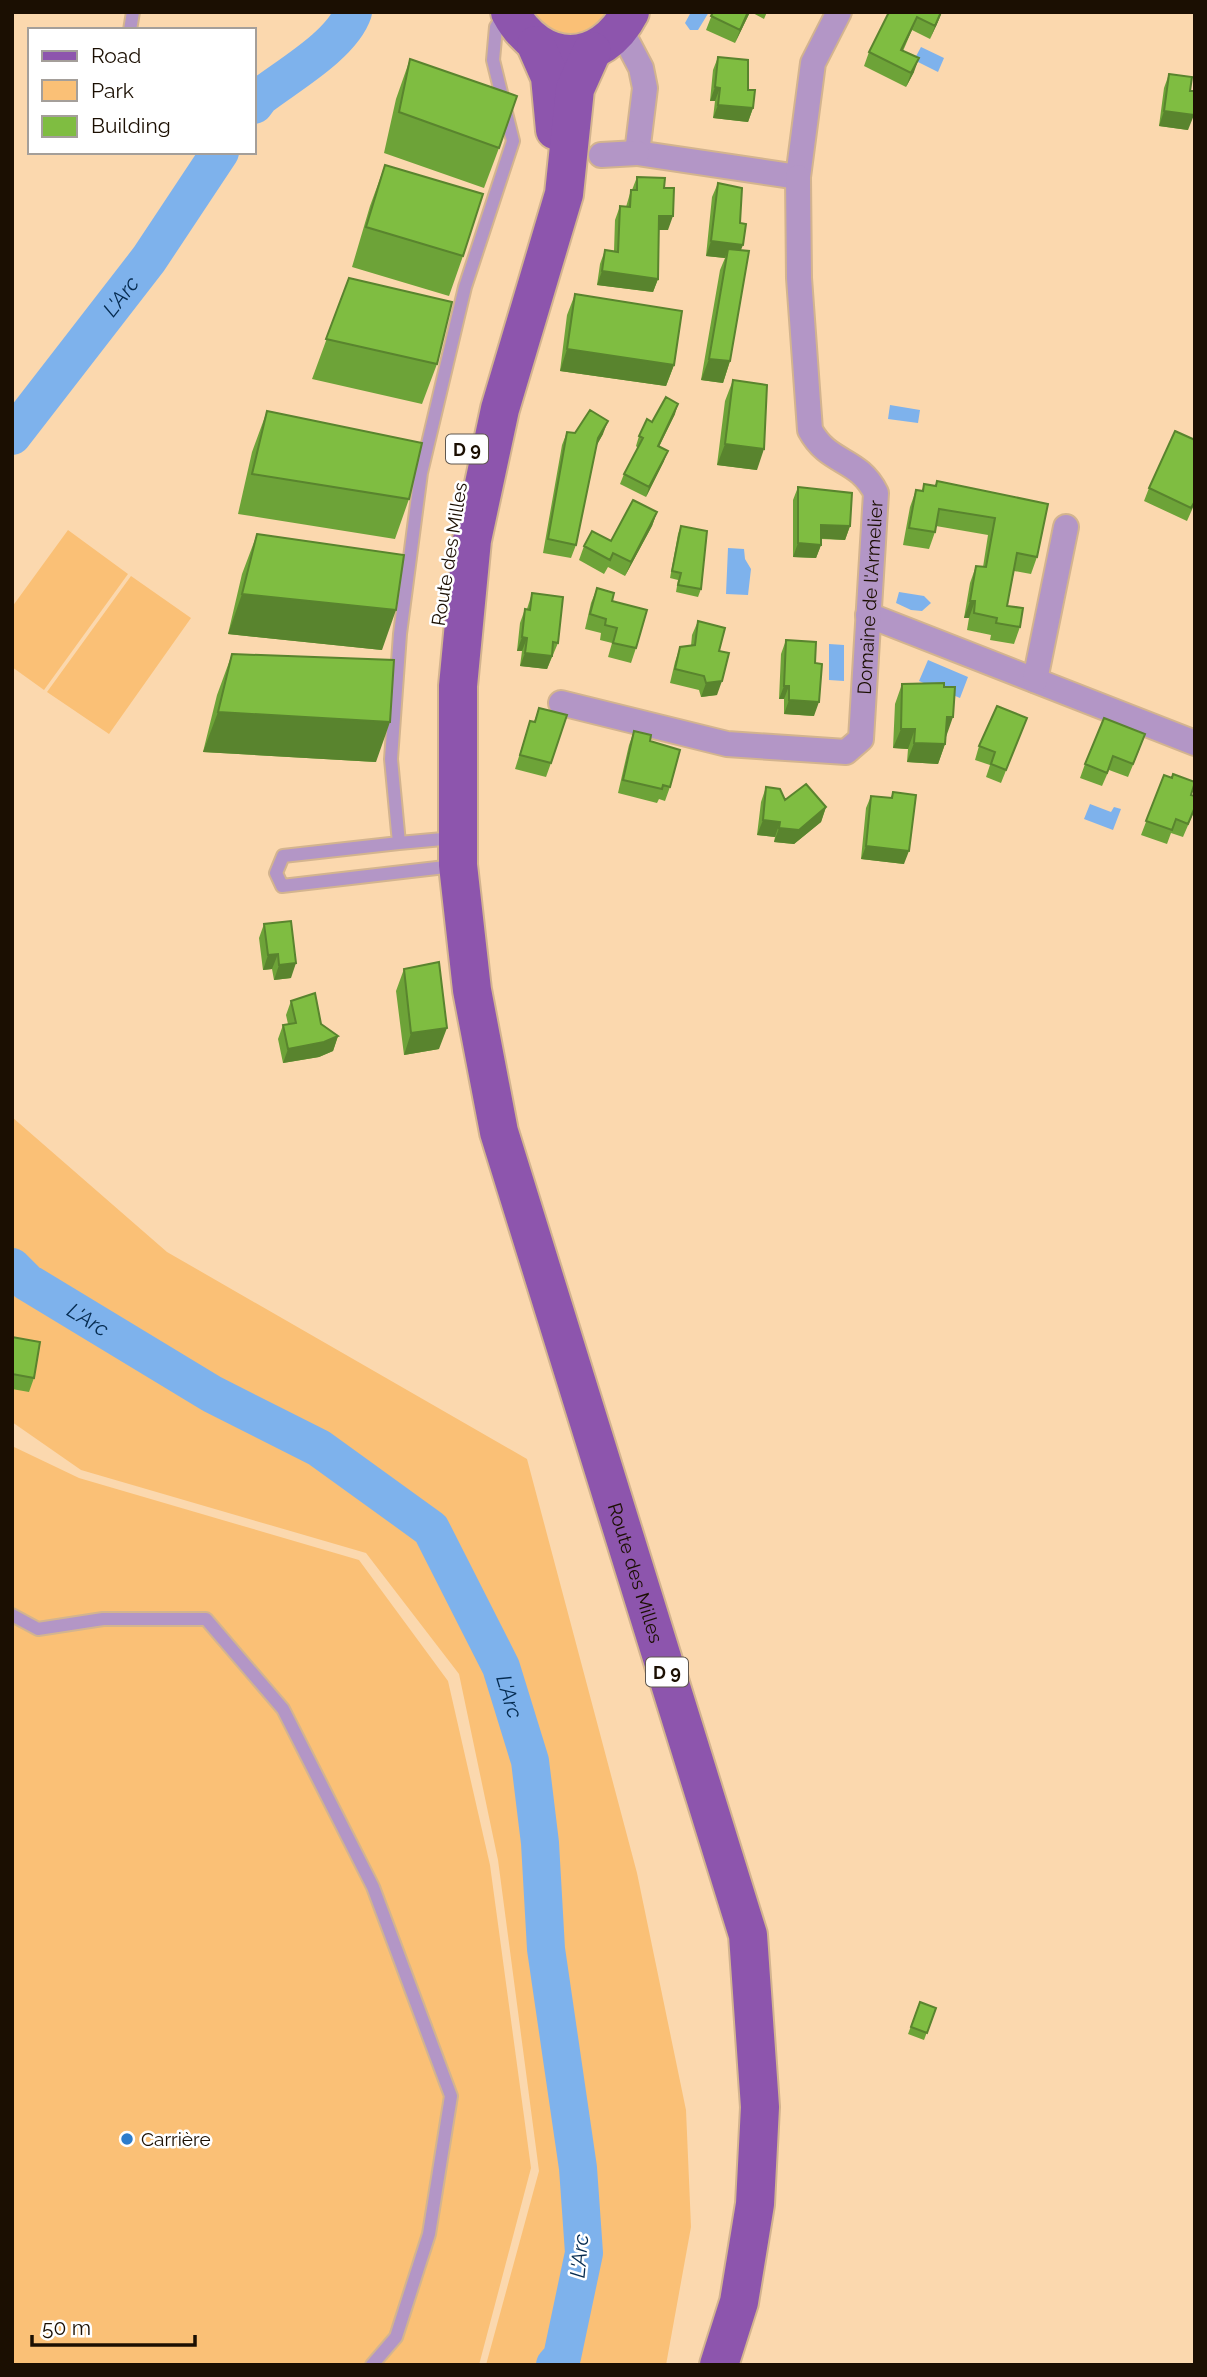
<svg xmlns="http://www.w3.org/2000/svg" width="1207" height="2377" font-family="Raleway,sans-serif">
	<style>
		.green { fill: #fac076 }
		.water { fill: #7eb2ec }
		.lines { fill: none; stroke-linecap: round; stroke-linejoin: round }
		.river { stroke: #7eb2ec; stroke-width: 38 }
		.service-casing { stroke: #d3b48f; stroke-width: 16 }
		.minor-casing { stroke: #d3b48f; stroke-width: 28 }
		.primary-casing { stroke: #d3b48f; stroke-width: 42 }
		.service { stroke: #b396c6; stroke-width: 12 }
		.minor { stroke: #b396c6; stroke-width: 24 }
		.primary { stroke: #8d55ad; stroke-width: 38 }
		.wall { fill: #6da338 }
		.shaded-wall { fill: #59842e }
		.building { fill: #7fbd41; stroke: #59842e; stroke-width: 2 }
		.poi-dot { fill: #2d7ccb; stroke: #fff; stroke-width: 2.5 }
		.labels { text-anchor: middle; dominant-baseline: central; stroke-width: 5; stroke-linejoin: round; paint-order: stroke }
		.shield { fill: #fff; stroke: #5f574e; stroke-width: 2 }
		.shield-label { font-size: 18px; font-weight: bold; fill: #1b0f02 }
		.street-label { font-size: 19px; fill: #1b0f02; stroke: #fff }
		.poi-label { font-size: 19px; fill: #1b0f02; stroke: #fff; text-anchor: start }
		.water-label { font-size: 21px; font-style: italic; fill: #042a4f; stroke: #fff }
	</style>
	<rect width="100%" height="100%" fill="#fbd8ae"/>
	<path class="green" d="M 534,12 L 610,12 C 583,37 560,50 534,12 Z
		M 68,530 L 128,574 L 44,690 L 12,667 L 12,607 Z
		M 131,576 L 191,618 L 109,734 L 47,692 Z
		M 12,1117 L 167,1252 L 527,1459 L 637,1873 L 686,2110 L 691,2227 L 666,2365 L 486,2365 L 539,2171 L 498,1860 L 459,1674 L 366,1553 L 81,1470 L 12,1422 Z
		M 12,1446 L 79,1478 L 359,1560 L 448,1681 L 490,1865 L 531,2168 L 479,2365 L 12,2365 Z"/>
	<path class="water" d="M 691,12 L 709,12 L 698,30 L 690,30 L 685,23 Z
		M 921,47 L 944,58 L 938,72 L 914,60 Z
		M 890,405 L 920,410 L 918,423 L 888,419 Z
		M 728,548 L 744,549 L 745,559 L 751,569 L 748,595 L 726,594 Z
		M 899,592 L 924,596 L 931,603 L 922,611 L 911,610 L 896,603 Z
		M 829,644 L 844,645 L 844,681 L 829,680 Z
		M 928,660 L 968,677 L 960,698 L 919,681 Z
		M 1090,804 L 1111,812 L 1114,807 L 1121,809 L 1113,830 L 1084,819 Z"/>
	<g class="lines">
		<g class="river">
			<path d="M 254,105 L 260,97 C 287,76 342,45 353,12"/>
			<path id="s1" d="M 12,436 L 149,259 L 220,152"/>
			<path id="s2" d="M 12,1267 L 27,1282 L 212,1394 L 319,1448 L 431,1529 L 501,1667 L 530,1761 L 540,1843 L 546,1949 L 578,2168 L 584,2253 L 562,2357 L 555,2365"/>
		</g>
		<defs>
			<path id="service" d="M 130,30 L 133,12
				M 399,843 L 454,838
				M 454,866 L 282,886 L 276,873 L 283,856 L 399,843 L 391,759 L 400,634 L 421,473 L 465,287 L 513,141 L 493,60 L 496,27 L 504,15
				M 12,1615 L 38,1629 L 103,1619 L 206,1619 L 283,1709 L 373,1887 L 451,2096 L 429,2234 L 396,2337 L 372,2365"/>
			<g id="minor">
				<path d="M 621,30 L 641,68 L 645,88 L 637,153 L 798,177 L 813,63 L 839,12"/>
				<path d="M 601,155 L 637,153"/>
				<path d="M 868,615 L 1195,743"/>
				<path d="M 1035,680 L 1066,527"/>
				<path id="s3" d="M 561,703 L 727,744 L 846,752 L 861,739 L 876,493 C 858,457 829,465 810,430 L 799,278 L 798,177"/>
			</g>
			<g id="primary">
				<path d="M 510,12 C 540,68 601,68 630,12"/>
				<path d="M 536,45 L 550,77 L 555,130"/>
				<path id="s4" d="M 592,51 L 575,89 L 564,194 L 500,409 L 472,540 L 458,686 L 458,865 L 472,990 L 499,1132 L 748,1935 L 760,2107 L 755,2204 L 739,2302 L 719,2365"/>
			</g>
		</defs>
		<use href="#service" class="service-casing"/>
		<use href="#minor" class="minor-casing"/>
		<use href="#primary" class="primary-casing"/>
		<use href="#service" class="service"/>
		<use href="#minor" class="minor"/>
		<use href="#primary" class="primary"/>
	</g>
	<path class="wall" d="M 713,12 L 750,12 L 735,43 L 706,30 Z
		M 751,12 L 767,12 L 764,19 Z
		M 889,12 L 942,12 L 930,39 L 912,30 L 903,51 L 914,72 L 906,87 L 864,66 L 869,52 Z
		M 718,57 L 748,90 L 753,108 L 748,122 L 713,118 L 715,101 L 710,101 L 713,70 Z
		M 410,59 L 499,148 L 484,188 L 384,153 L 396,99 Z
		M 1169,74 L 1190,91 L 1188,130 L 1159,126 L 1164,88 Z
		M 385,165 L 463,256 L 449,296 L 352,267 L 370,206 Z
		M 637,177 L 664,188 L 668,230 L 659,230 L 658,279 L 653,292 L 597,285 L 600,264 L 605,250 L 614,251 L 615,220 L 620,206 L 626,207 L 631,190 L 632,190 Z
		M 718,183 L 740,223 L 741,250 L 730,361 L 723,383 L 701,380 L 720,270 L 725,258 L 706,256 L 712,197 Z
		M 349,278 L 437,364 L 422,404 L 312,379 Z
		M 575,294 L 674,365 L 666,386 L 560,371 L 567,315 Z
		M 733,380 L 757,470 L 717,465 L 725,401 Z
		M 267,411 L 409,499 L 395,539 L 238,514 L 252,452 Z
		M 675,414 L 659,447 L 664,461 L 646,497 L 620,484 L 624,474 L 638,448 L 636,446 L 639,436 L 652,422 Z
		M 567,432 L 575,433 L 603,434 L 596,446 L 576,545 L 571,558 L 543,553 L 562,445 Z
		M 937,481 L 1048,504 L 1037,557 L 1031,574 L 1014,571 L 1007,606 L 1020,627 L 1014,644 L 990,640 L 991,635 L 967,630 L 969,618 L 964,618 L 970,583 L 976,566 L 983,567 L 988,535 L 936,526 L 935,532 L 929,549 L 903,545 L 910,507 L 916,490 L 922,491 L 924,484 L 935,486 Z
		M 798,487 L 850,526 L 845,540 L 821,539 L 821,545 L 816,558 L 793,557 L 793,500 Z
		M 1149,488 L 1195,503 L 1187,521 L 1144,501 Z
		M 657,512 L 652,526 L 625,576 L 608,567 L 604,574 L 579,560 L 584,546 L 611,541 Z
		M 681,526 L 701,589 L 698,597 L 676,592 L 678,580 L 670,578 L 678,534 Z
		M 257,534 L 382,650 L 228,634 L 242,574 Z
		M 597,588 L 612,601 L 636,648 L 631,663 L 608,657 L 612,643 L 600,640 L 601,633 L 585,629 L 591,603 Z
		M 532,593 L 558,643 L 547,669 L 520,666 L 522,651 L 517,651 L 520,623 L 525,609 L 527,609 Z
		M 698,621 L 719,651 L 717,695 L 701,697 L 699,690 L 670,683 L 675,662 L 680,647 L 691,646 L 692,635 Z
		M 786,640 L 815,663 L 814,716 L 784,714 L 784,699 L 779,699 L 781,654 Z
		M 232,654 L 376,762 L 203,752 L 217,695 Z
		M 902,684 L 946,737 L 945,744 L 938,764 L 907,762 L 908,749 L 893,748 L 895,704 Z
		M 539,708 L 551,763 L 546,777 L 515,769 L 530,721 L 534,722 Z
		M 1027,718 L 1001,783 L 986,777 L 990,765 L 975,760 L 979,746 Z
		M 634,731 L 650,741 L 670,787 L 665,801 L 659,799 L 657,803 L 618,793 L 629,745 Z
		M 1140,748 L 1128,777 L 1109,770 L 1102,786 L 1080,778 L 1085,764 Z
		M 1164,775 L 1192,795 L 1195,809 L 1183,837 L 1171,833 L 1167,844 L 1141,835 Z
		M 766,787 L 785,800 L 826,807 L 821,822 L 794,844 L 774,842 L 775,837 L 757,835 L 761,802 Z
		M 893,792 L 904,864 L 861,859 L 866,808 L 871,796 L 891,798 Z
		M 264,924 L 291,978 L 274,980 L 272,969 L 263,970 L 259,938 Z
		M 404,969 L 439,1049 L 404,1055 L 396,991 Z
		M 291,1001 L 338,1036 L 333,1051 L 319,1057 L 283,1063 L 278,1039 L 283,1025 L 288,1024 L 286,1015 Z
		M 12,1337 L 34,1378 L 29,1392 L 12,1389 Z
		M 920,2002 L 936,2008 L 924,2040 L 908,2034 Z"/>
	<path class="shaded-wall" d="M 748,12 L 750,12 L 735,43 L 740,30 Z
		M 942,12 L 937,24 L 930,39 L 935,26 Z
		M 917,17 L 912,30 L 896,63 L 901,50 Z
		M 919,58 L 914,72 L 906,87 L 911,73 Z
		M 715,87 L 720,88 L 715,101 L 710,101 Z
		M 718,105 L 753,108 L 748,122 L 713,118 Z
		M 1164,111 L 1194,115 L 1188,130 L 1159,126 Z
		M 659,216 L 673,216 L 668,230 L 654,230 Z
		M 711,241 L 743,245 L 737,260 L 728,249 L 725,258 L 706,256 Z
		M 602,271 L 658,279 L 653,292 L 597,285 Z
		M 567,349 L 674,365 L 666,386 L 560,371 Z
		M 709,359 L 730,361 L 723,383 L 701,380 Z
		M 678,404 L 675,414 L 654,456 L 658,446 Z
		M 608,421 L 603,434 L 593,452 L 598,438 Z
		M 725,444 L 764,449 L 757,470 L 717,465 Z
		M 668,451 L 664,461 L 646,497 L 649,487 Z
		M 657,512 L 652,526 L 625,576 L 631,562 Z
		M 821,525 L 850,526 L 845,540 L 816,538 Z
		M 798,543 L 821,545 L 816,558 L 793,557 Z
		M 242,594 L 396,610 L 382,650 L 228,634 Z
		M 970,601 L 975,601 L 969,618 L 964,618 Z
		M 522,637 L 527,638 L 522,651 L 517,651 Z
		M 525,653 L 552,656 L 547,669 L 520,666 Z
		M 722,681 L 717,695 L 701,697 L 706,683 Z
		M 784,686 L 789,686 L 784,699 L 779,699 Z
		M 789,700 L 819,702 L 814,716 L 784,714 Z
		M 218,712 L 390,722 L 376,762 L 203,752 Z
		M 947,717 L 953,717 L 946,737 L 939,737 Z
		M 901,729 L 915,729 L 908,749 L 893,748 Z
		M 914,743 L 945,744 L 938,764 L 907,762 Z
		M 826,807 L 821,822 L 794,844 L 774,842 L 779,828 Z
		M 763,820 L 780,822 L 775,837 L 757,835 Z
		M 866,846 L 909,851 L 904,864 L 861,859 Z
		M 278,954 L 272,969 L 263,970 L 268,955 Z
		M 296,963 L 291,978 L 274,980 L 279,965 Z
		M 447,1028 L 439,1049 L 404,1055 L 411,1033 Z
		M 338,1036 L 333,1051 L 319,1057 L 283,1063 L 288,1049 Z"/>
	<path class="building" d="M 713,12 L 748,12 L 740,30 L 711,16 Z
		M 889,12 L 941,12 L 935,26 L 917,17 L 901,50 L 919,58 L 911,73 L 869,52 Z
		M 718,57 L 748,60 L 748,90 L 755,90 L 753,108 L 718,105 L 720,88 L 715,87 Z
		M 410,59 L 517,96 L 499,148 L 399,112 Z
		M 1169,74 L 1192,77 L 1190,91 L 1195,91 L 1194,115 L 1164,111 Z
		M 385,165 L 483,194 L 463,256 L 366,227 Z
		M 637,177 L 665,178 L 664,188 L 674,188 L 673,216 L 659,216 L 658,279 L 602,271 L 605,250 L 618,252 L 620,206 L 630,207 L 631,190 L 637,190 Z
		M 718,183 L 742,188 L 740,223 L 746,224 L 743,245 L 711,241 Z
		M 728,249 L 749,251 L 730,361 L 709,359 Z
		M 349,278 L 452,302 L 437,364 L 326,339 Z
		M 575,294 L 682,311 L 674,365 L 567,349 Z
		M 733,380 L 767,385 L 764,449 L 725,444 Z
		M 666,397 L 678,404 L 658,446 L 668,451 L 649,487 L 624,474 L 643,438 L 639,436 L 647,419 L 652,422 Z
		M 590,410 L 608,421 L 598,438 L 576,545 L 548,539 L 567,432 L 575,433 Z
		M 267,411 L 422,443 L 409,499 L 252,474 Z
		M 1175,431 L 1195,440 L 1195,501 L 1191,508 L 1149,488 Z
		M 937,481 L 1048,504 L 1037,557 L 1017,553 L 1007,606 L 1023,608 L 1020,627 L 996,623 L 997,618 L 974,613 L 975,601 L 970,601 L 976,566 L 986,567 L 995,518 L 939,509 L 935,532 L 909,528 L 916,490 L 923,491 L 924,484 L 936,486 Z
		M 798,487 L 852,493 L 850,526 L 821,525 L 821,545 L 798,543 Z
		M 633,500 L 657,512 L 631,562 L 613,553 L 610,560 L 584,546 L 592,531 L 611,541 Z
		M 681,526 L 707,531 L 701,589 L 678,585 L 681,573 L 672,571 Z
		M 257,534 L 404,555 L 396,610 L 242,594 Z
		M 597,588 L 614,593 L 612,601 L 647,610 L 636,648 L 613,643 L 617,628 L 605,625 L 606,619 L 590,614 Z
		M 532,593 L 563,597 L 558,643 L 553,642 L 552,656 L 525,653 L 527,638 L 522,637 L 525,609 L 530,610 Z
		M 698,621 L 725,628 L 719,651 L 729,653 L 722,681 L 706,683 L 704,676 L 675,669 L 680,647 L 695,645 Z
		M 786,640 L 816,642 L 815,663 L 822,664 L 819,702 L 789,700 L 789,686 L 784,686 Z
		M 232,654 L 394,660 L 390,722 L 218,712 Z
		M 944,683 L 944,687 L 955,687 L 953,717 L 947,717 L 945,744 L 914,743 L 915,729 L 901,729 L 902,684 Z
		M 997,706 L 1027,718 L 1006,770 L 991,764 L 995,752 L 979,746 Z
		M 539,708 L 567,715 L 551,763 L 520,755 L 530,721 L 535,722 Z
		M 1104,718 L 1145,734 L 1133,764 L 1113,756 L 1107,773 L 1085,764 Z
		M 634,731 L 651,735 L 650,741 L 680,750 L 670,787 L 663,785 L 662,789 L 623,780 Z
		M 1173,774 L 1195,782 L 1191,795 L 1195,796 L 1195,807 L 1188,824 L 1176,819 L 1172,830 L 1146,821 L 1164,775 L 1172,778 Z
		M 806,784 L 826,807 L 799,830 L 779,828 L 780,822 L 763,820 L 766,787 L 780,789 L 785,800 Z
		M 893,792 L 916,795 L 909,851 L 866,846 L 871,796 L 892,798 Z
		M 291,921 L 296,963 L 279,965 L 278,954 L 268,955 L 264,924 Z
		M 439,962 L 447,1028 L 411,1033 L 404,969 Z
		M 315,993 L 321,1024 L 338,1036 L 324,1042 L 288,1049 L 283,1025 L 296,1023 L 291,1001 Z
		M 12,1337 L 40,1342 L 34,1378 L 12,1374 Z
		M 920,2002 L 936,2008 L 927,2033 L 911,2027 Z"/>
	<circle class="poi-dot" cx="127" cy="2139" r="7"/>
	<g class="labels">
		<g class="shield">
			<rect x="446" y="434.5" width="42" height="29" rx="5"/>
			<rect x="646" y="1657.5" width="42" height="29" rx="5"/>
		</g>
		<g class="shield-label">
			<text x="467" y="449">D 9</text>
			<text x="667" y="1672">D 9</text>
		</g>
		<g class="street-label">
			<text transform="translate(449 554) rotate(-81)">Route des Milles</text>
			<text stroke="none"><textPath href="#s3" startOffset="452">Domaine de l'Armelier</textPath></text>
			<text stroke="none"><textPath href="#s4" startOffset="1563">Route des Milles</textPath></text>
		</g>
		<g class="poi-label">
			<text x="141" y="2139">Carrière</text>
		</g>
		<g class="water-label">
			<text stroke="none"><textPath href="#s1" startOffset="177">L'Arc</textPath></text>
			<text stroke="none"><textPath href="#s2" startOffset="93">L'Arc</textPath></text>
			<text stroke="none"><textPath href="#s2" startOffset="681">L'Arc</textPath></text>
			<text transform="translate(579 2256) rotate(-85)">L'Arc</text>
		</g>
	</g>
	<rect width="1207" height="2377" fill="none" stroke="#1b0f02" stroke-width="28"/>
	<rect x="28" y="28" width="228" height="126" fill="#ffffff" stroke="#a49f9a" stroke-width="2"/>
	<rect x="42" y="51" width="35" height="10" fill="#8d55ad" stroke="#a49f9a" stroke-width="2"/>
	<text x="91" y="63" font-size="21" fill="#1b0f02">Road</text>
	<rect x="42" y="80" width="35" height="21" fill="#fac076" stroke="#a49f9a" stroke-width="2"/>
	<text x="91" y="98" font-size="21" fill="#1b0f02">Park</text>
	<rect x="42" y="116" width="35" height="21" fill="#7fbd41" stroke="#a49f9a" stroke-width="2"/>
	<text x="91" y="133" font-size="21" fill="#1b0f02">Building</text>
	<path d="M32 2335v10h163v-10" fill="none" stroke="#1b0f02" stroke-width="3.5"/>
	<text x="42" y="2335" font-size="21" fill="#1b0f02" stroke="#ffffff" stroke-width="5" paint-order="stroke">50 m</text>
</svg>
